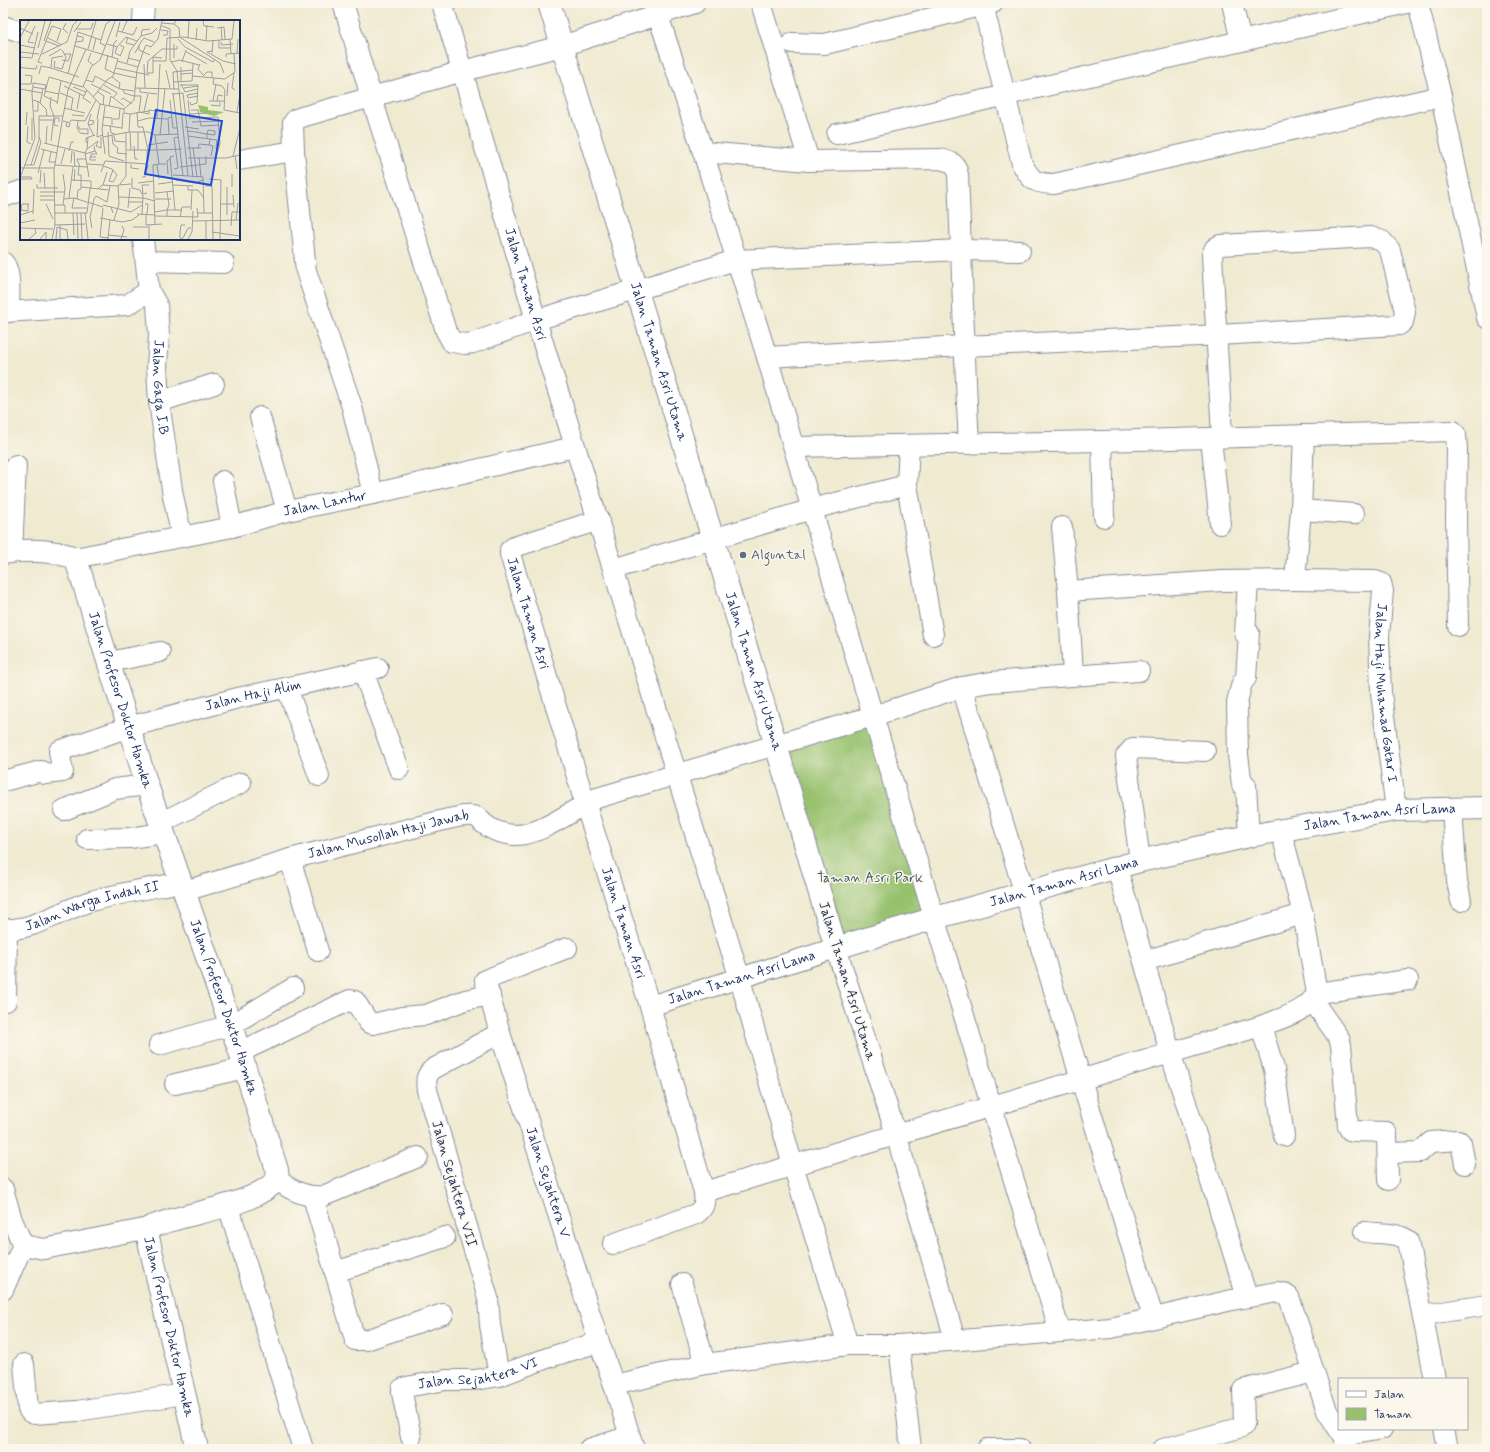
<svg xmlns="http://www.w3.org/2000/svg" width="1490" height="1452" font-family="Mynerve,sans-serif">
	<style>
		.green { fill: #98c16e; stroke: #5a7866 }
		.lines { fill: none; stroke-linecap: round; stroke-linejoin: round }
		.street-casing { stroke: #868c98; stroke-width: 22 }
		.secondary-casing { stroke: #868c98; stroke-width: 24 }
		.street { stroke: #fff; stroke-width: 20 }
		.secondary { stroke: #fff; stroke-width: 22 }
		.service-dot { fill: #5c6f8a; stroke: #fbf7ec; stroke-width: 1.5 }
		.labels { text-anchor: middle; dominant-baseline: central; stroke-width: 3; stroke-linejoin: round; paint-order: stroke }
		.street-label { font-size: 14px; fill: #1b2f5e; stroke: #fbf7ec }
		.service-label { font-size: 14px; fill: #4e5e75; stroke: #fbf7ec; text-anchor: start }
		.park-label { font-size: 14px; fill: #405b63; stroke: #fbf7ec }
		.inset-road { fill: none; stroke: #9b9fa3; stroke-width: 1 }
		.view { fill: #1d4ed8; fill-opacity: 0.15; stroke: #1d4ed8; stroke-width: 2 }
		.inset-edge { fill: none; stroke: #1b2f5e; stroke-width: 2 }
	</style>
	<rect width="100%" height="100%" fill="#fbf7ec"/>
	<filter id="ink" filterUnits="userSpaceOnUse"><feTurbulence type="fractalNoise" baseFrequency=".025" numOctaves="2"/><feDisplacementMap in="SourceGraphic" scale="8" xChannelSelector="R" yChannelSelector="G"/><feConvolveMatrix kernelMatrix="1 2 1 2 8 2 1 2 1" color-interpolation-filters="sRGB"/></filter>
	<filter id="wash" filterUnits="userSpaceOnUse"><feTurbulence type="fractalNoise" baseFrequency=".012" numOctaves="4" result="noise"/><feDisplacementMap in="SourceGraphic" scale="16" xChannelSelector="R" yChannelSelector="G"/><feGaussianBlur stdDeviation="0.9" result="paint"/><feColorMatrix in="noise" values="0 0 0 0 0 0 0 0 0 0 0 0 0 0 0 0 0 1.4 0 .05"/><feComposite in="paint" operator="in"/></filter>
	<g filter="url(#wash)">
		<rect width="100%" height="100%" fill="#f0ead1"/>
		<path class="green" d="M 873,717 L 939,919 L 836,953 L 776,745 Z"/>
	</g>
	<g filter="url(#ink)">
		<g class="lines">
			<defs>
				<g id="street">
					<path d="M 343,3 L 371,96 L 446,331 L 452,342 L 465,344 L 473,343 L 536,320 L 736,260 L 962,250 L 1020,251"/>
					<path id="s1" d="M 442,3 L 536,320 L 740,979 L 789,1152 L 848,1345"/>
					<path d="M 654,3 L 703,152 L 767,357 L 873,716 L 1060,1332"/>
					<path d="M 761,3 L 809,161"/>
					<path d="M 981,3 L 983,5 L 1022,164 C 1032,181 1033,183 1054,184 L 1441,96"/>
					<path d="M 1232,3 L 1241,41"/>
					<path d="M 1418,3 L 1441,96 L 1487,318"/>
					<path d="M 143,21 L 144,3"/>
					<path d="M 3,26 L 21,32"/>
					<path d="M 792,43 L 825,44 L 993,3"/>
					<path d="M 837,134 L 1407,3"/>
					<path d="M 703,152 L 809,161 L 940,159 C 951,162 956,162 958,175 C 962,264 964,354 969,444"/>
					<path d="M 239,160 L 294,151"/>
					<path d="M 3,197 L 21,191"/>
					<path id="s2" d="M 143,239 L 149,291 L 157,305 L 159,335 L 157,367 L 159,402 L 173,496 L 182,537"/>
					<path d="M 147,261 L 224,263"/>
					<path d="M 3,262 C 12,270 9,299 9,312"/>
					<path d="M 3,312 L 127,305 L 149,291"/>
					<path d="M 767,357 L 963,346 L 1199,336 L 1217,335 L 1399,325 L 1403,322 L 1405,312 L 1390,250 L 1382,241 L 1371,237 L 1220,245 L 1215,248 L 1212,255 L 1222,436"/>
					<path d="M 159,402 L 214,384"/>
					<path d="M 260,417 L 287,511"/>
					<path d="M 1211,438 L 1220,524"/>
					<path d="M 1102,441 L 1104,517"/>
					<path d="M 794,447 L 1102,441 L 1453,431 L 1456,435 L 1457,450 L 1456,519 L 1458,626"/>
					<path d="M 223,481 L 232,527"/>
					<path d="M 907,485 L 933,635"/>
					<path d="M 373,494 L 352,407 L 306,271 L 294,151 L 293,123 L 296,119 L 305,116 L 463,71 L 562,46 L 695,3"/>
					<path d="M 1301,510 L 1354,514"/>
					<path id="s3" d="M 599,520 L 514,547 L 510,550 L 510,554 L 585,803 L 650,1006 L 704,1192 C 705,1203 705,1207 696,1214 L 613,1244"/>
					<path d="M 1062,527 L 1068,591"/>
					<path d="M 12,552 L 16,465"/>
					<path id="s4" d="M 75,558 L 232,527 L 287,511 L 373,494 L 574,447"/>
					<path d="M 614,569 L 812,509 L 907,485 L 909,445"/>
					<path id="s5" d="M 1295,580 L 1375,581 L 1381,583 L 1383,591 L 1379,636 L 1381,693 L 1396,810"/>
					<path d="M 1248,581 L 1245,634 L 1249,633 L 1246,678 L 1242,683 L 1237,702 L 1238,755 L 1242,785 L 1246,785 L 1249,836"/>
					<path d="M 109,662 L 160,652"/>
					<path d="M 363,671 L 399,769"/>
					<path d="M 1073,675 L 1068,591 L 1222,581 L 1295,580 L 1301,510 L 1304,435"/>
					<path d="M 962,687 L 1153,1317"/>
					<path d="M 287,688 L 319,776"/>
					<path id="s6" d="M 3,781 L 41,771 L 45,774 L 63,772 L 59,751 L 129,727 L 238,698 L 378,668"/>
					<path d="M 1452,809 L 1457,881 L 1461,901"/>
					<path d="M 64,810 L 115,789 L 147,785"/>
					<path d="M 160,823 L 241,783"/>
					<path d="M 87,839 L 130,838 L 163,833"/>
					<path d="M 290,859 L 318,951"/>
					<path d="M 1140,861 L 1126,756 L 1133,748 L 1205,751"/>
					<path d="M 1117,868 L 1170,1052 L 1247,1297"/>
					<path id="s7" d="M 185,891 L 290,859 L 440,821 C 450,819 467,813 477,817 C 479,818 481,821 483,823 C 492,831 502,834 514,835 C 541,836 573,809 597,798 L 873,716 L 962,687 L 991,682 L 1139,671"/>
					<path id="s8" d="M 3,929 C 31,932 64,909 91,901 C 120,893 151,888 181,882"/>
					<path id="s9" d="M 567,948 L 485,980 L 500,1033 L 599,1342 L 614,1385 L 634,1449"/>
					<path d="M 1144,961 L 1303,914"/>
					<path d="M 1317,993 L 1408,980"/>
					<path d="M 6,1001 L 7,929"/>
					<path d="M 1313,1001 L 1339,1038 L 1341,1045 L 1348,1126 L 1350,1130 L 1354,1131 L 1386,1132 L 1387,1134 L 1388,1180"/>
					<path id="s10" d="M 650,1006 L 836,948 L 896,1134 L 955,1340"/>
					<path d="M 1261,1026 L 1274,1069 L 1284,1136"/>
					<path d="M 159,1045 L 231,1025 L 293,988"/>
					<path d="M 240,1052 L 350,1000 L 355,1001 L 369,1023 L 373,1024 L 402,1017 L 426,1015 L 465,1000 L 490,995"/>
					<path d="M 175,1084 L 245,1068"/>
					<path d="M 1389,1153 L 1420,1152 L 1431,1142 L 1458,1140 L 1461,1143 L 1465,1164"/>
					<path d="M 278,1179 C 288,1190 308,1198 323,1196 L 418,1157"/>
					<path d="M 3,1189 L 12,1220 L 23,1245"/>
					<path d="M 704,1192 L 1261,1026 C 1281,1018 1306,1013 1317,993 L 1303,914 L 1281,831"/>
					<path d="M 313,1197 L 355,1340 L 366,1340 L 443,1314"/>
					<path d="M 228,1205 L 303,1449"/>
					<path d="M 1365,1232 C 1378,1234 1399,1232 1408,1241 L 1435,1379"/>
					<path d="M 23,1245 L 44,1249 L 149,1228"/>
					<path d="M 335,1272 L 445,1237"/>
					<path d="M 682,1284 L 705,1364"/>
					<path d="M 3,1290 L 23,1245"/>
					<path d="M 1423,1315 L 1487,1305"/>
					<path d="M 899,1345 L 911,1449"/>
					<path d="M 24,1364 L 28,1409 L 30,1412 L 34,1414 L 77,1411 L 184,1394"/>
					<path d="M 499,1376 L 490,1325 L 488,1298 L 427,1090 C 426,1081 425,1076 433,1069 L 500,1033"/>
					<path d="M 614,1385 L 705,1364 L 848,1345 L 899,1345 L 1111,1328 L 1232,1300 L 1277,1292 L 1283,1293 L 1289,1297 L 1327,1411 L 1343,1436 L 1348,1449"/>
					<path d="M 1444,1429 L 1448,1449"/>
					<path d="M 1343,1436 L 1382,1429"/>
					<path id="s11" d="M 411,1437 L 402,1393 L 402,1389 L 406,1387 L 446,1380 L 475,1380 L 499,1376 L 550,1357 L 599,1342"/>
					<path d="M 589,1449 L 630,1436"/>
					<path d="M 987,1449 L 1020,1449"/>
					<path d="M 1163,1449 L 1242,1427 L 1244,1424 L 1243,1390 L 1313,1372"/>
				</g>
				<g id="secondary">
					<path id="s12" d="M 549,3 L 776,745 L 836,948 L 935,918 L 1140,861 L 1249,836 L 1396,810 L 1487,808"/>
					<path id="s13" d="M 3,553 C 25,549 54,550 75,558 L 80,572 L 147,785 L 240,1052 L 277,1170 L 278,1179 C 250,1209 186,1211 149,1228 L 148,1237 L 197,1449"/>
				</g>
			</defs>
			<use href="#street" class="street-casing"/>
			<use href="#secondary" class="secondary-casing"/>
			<use href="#street" class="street"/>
			<use href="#secondary" class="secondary"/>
		</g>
	</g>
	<circle class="service-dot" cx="743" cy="555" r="4"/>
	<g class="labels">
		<g class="street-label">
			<text stroke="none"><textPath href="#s1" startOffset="293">Jalan Taman Asri</textPath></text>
			<text stroke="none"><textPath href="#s12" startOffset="375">Jalan Taman Asri Utama</textPath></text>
			<text stroke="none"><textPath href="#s2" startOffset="151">Jalan Gaga I.B</textPath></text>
			<text stroke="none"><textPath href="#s4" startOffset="256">Jalan Lantur</textPath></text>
			<text stroke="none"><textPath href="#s3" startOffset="160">Jalan Taman Asri</textPath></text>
			<text stroke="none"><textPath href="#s12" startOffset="699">Jalan Taman Asri Utama</textPath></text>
			<text stroke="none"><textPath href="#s5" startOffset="197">Jalan Haji Muhamad Gatar I</textPath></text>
			<text stroke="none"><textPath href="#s6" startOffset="286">Jalan Haji Alim</textPath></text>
			<text stroke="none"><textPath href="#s13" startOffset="222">Jalan Profesor Doktor Hamka</textPath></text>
			<text stroke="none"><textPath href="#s12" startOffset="1548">Jalan Taman Asri Lama</textPath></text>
			<text stroke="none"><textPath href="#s7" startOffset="211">Jalan Musollah Haji Jawab</textPath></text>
			<text stroke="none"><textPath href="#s12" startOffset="1225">Jalan Taman Asri Lama</textPath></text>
			<text stroke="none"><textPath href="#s8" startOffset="93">Jalan Warga Indah II</textPath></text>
			<text stroke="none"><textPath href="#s3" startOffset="484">Jalan Taman Asri</textPath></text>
			<text stroke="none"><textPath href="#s10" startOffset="96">Jalan Taman Asri Lama</textPath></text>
			<text transform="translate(847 981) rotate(73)">Jalan Taman Asri Utama</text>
			<text stroke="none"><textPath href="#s13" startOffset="546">Jalan Profesor Doktor Hamka</textPath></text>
			<text stroke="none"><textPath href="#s9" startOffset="300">Jalan Sejahtera V</textPath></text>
			<text transform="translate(454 1184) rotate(74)">Jalan Sejahtera VII</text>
			<text stroke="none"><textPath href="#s13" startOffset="967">Jalan Profesor Doktor Hamka</textPath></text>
			<text stroke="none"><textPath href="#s11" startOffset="127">Jalan Sejahtera VI</textPath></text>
		</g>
		<g class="service-label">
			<text x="751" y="555">Alguntal</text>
		</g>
		<g class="park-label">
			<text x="870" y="878">Taman Asri Park</text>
		</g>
	</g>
	<g transform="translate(20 20)">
		<rect width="220" height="220" fill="#f0ead1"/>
		<path d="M 178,85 L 188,87 L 188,90 L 204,92 L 194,96 L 180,92 Z" fill="#98c16e"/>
		<path class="inset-road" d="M 156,1 L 154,4 L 159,8 L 160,18M 183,1 L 184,6 L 194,7M 46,3 L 43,9 L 48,13M 142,3 L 154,4M 142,6 L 150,9 L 150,40 L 157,51 L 168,156M 201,7 L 202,20M 0,8 L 13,14M 197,8 L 204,7 L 205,19M 56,9 L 71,9 L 73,3M 141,10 L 148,11 L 147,15 L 143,15M 98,11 L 113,15 L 117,7M 54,12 L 61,2M 102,12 L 107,1M 121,16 L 122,10 L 130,9M 96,17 L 100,2M 108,17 L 106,23 L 114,25M 0,18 L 9,1M 28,18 L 42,25M 161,18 L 200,43 L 204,53M 168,18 L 169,1M 158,19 L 165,27 L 193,42 L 195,39M 210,19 L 211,34M 176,20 L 177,8M 199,20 L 199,28 L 210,28M 24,21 L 31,1M 26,21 L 32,6 L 41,9 L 37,21M 186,21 L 187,5M 56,22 L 63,21 L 63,17 L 57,16M 121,22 L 124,18 L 134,22M 201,22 L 202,25 L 213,24M 14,23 L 8,22 L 15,6M 87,24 L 97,27 L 95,33 L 101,36M 0,25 L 15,28M 100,25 L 104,27 L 100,36M 55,26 L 98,39 L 93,56 L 87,60 L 73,77M 86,26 L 80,23 L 86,4 L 90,1M 119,26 L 119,30 L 130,35M 97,27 L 106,17 L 117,21M 18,28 L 25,1M 68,29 L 76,1M 73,30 L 76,18M 165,31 L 187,44M 192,31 L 187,32 L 203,41 L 216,44M 0,32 L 19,34M 71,33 L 68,41 L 73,45M 115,33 L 121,22M 192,33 L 193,21M 217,33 L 218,19M 22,34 L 47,22 L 53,5 L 57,1M 214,34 L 215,52M 88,35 L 85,49 L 94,53M 29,36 L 41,29M 43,36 L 32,38 L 31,48 L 59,57M 0,37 L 12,38 L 18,12M 92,37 L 94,23 L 97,20M 206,37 L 206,34 L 220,33M 108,38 L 120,41M 154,38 L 154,24M 42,40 L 48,41 L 51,34 L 44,34M 35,41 L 34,47 L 42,49 L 46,37 L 42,30M 97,41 L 118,47M 128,41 L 127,53 L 133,53 L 133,37 L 142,38M 128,41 L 142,29 L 157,29 L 157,26M 133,41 L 146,41M 146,41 L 147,18 L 164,17 L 188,21 L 212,19 L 214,1M 151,42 L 160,40 L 179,45M 162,42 L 166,30M 22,43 L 18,42 L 26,21 L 39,26M 107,43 L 110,31 L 121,16 L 132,13 L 137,8M 1,44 L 0,47 L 4,48 L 16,49 L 17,45M 124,44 L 125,68M 180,44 L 178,49 L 184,56M 161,47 L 161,61M 96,48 L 129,55M 146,50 L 150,68M 153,52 L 173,50M 153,52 L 154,70M 94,53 L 116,58M 214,53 L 212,68 L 215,70M 19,54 L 21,46 L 31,48M 48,54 L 58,12 L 81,20M 161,54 L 173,53M 184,55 L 187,52 L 192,52 L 192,58M 172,56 L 205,59 L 215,52M 92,57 L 100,63 L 99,68M 194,58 L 193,64 L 202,66 L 205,70M 66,60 L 73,62 L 75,56 L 100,69 L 114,71M 153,62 L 172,61 L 173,44M 0,64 L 11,64 L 12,56 L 5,55M 71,64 L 91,74M 161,64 L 165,72 L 178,69M 84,65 L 97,73 L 93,78M 160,65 L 178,65 L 177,83 L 171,85 L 170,82M 44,66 L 64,76M 63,66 L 80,84 L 104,89M 53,67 L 66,72M 114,68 L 158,69M 120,68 L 120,72 L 137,74M 164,68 L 178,66M 0,69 L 22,73M 103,69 L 104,73 L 114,76M 67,70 L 63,78 L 71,83M 205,70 L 204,90 L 220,93M 25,71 L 39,74M 78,72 L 84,76 L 83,85M 40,73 L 53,78 L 51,90M 153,73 L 163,156M 152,74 L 163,73 L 173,157M 114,76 L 121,76 L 119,92M 178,76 L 168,78 L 167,75 L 178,73M 207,76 L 208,63M 31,77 L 30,86 L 34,96M 13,80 L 19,82 L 26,89 L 27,96M 101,80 L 103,78 L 112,84M 150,80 L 153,108 L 158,108M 168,80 L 170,99M 189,81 L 204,81M 193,81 L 196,64M 37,82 L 24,76 L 29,57 L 63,67 L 71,47 L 80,40 L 95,1M 197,82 L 198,75 L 203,76M 20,83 L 23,69M 37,84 L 41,61M 191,85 L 200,86 L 200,82M 85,86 L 82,109 L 85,134M 89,86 L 91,76 L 104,86M 44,88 L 65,93M 57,89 L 60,73M 104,89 L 114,80 L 117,50 L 123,32 L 126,25 L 131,27 L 138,19 L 142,1M 104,89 L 104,93 L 110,94 L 109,112M 171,90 L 178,90 L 181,106 L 199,105M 14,91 L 18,91 L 18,81M 124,91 L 128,74M 117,92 L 118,107 L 123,107 L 128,130M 120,92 L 129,94 L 129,90 L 136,91M 217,92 L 220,74M 71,94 L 68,104 L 74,116M 110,94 L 129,91M 170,94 L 186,93M 52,95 L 64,96M 83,97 L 92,98 L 92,105M 137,98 L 140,44M 171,98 L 198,97 L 200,124 L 196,137M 77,99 L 80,84M 78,99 L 77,117 L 83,115M 93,99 L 99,99 L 100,89M 19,100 L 33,100M 43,101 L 47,102 L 50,103 L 49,107 L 46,106 L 47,102M 58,101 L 57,108 L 60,113 L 68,114 L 68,109 L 59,109 L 59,106M 118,101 L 129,98 L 148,99M 50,102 L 51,100 L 65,101 L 76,80M 172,102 L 199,101M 6,105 L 7,92M 68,105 L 73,104 L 74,101 L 69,100M 83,105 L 102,108M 90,105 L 91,113 L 95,114M 8,106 L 7,122 L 11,124M 38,106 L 34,105 L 35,98 L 39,98 L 39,102M 165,107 L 179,109M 102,109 L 103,93M 167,111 L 176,112 L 186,114 L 187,114 L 195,115 L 195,111 L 188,110 L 187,114 L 187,118M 88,112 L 89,136 L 104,141M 110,112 L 111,130M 118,112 L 118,130M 128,112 L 135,115 L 158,114M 149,114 L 148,98 L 152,97M 135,115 L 139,144 L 146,144M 140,115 L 145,68M 92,116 L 93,124 L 98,128M 94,116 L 95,121 L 106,122M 168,116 L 197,120 L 196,129M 83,117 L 109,112 L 128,112M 12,120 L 12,98M 31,121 L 34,96M 78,121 L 76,126 L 81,128 L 81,117M 24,123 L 65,133M 66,123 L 66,118 L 75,115M 26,124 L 27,106M 128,125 L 148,122M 189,125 L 193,126 L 191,136M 114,126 L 115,139 L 118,139M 173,127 L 177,157M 98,128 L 97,133 L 107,134M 167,128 L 181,128M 178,128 L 179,124 L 189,125 L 190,119M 21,129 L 37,133M 67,129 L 65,133 L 69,157M 67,129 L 78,121M 67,129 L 68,117M 107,130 L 137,130M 127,130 L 127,144M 138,130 L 162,129M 49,131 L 51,122 L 54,122M 31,132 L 29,142 L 35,142M 54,132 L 55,147M 65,134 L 75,131 L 74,126M 154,136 L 150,137 L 155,190M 213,136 L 220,108M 215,136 L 217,149M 71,137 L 71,134 L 77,134 L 75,131M 179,137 L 181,157M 168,138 L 206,138 L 220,135M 76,140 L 70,140 L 70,137 L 76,137M 51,143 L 52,131M 41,144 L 45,129M 67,144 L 83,145M 111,144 L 111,148 L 119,149M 5,145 L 14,145 L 21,122 L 19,117M 11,145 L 19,120 L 19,96 L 43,96M 35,145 L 67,147M 137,145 L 139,159M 83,146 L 92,149 L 97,155 L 93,162M 60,147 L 57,139 L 66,139M 160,147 L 186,144 L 186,136M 0,148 L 34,148M 154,149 L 158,148 L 154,118 L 159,117M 81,152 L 85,141 L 127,144M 18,153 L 24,130M 24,153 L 25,168M 43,154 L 45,168 L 43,185M 148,154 L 147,141 L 150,139M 212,154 L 212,167M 153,155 L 183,157 L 184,193M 122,157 L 125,157 L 128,145M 0,158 L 15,118 L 12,74 L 12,71 L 13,67 L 13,63 L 26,65 L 25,69 L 13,67M 112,158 L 112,168 L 120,170 L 123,176 L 122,195M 0,159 L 12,159 L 11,157 L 1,157M 189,159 L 201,160M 52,160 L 71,161 L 71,169M 156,160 L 175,163 L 183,160M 54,161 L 55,149M 93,162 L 89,161 L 93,150M 20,163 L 21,150M 118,163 L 134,161M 17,164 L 17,168 L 38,168M 100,164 L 106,156 L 106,112M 138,164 L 153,162M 83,165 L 87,152M 153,165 L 173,166M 168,166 L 168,170 L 178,170 L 184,178M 185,166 L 192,166 L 193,219M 61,167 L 89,170M 207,167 L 207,195M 78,169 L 82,165 L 98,166M 20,172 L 45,172M 127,173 L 123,174 L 122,165 L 129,165M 135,173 L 154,171M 213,175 L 214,187M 20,176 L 34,176M 99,177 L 123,178M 49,178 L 53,147M 54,178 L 52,188 L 67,188M 123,178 L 135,181M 44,179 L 54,178 L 83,187M 57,179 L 58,170 L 61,169 L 61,155 L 58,155 L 59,147M 135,179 L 151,179M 20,180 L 34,180M 109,182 L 123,182M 8,184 L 8,191 L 1,190 L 2,184 L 9,184M 26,184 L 33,199M 125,184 L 128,184 L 127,194M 200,184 L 213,184M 34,185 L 45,185 L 45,193M 83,185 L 91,187 L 93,193M 91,187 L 111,192M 83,188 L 80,217 L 88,218M 108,188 L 110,168M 147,190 L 149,185 L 147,172M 171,190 L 172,170M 111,192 L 122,185M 135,192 L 147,190M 34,193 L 67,193 L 70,169M 53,193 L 54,215M 57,193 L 58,219M 61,193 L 62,219M 65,193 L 68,219M 177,193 L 192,193M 13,194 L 14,169M 117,194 L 135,195M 126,194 L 126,205 L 142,204M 0,195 L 13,191M 135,196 L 178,197 L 177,188M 147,196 L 147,190 L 162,190M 160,197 L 162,187 L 170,187M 80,198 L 102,202 L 112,200 L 119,195M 94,200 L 99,184 L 98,165 L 111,164M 216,200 L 218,183M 173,201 L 220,200M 0,203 L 15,200M 135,204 L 133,145 L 139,144M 35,205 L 65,204M 129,205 L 129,219M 211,206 L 212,192 L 220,192M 113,207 L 128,207M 0,208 L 33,209M 72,208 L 70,197 L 74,179 L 76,176 L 87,182 L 90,166M 192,212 L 220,216M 88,215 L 107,217M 163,218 L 168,208 L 171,208M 9,219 L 16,213 L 15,209M 20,219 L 26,212 L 26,219M 32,219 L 35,205 L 34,150 L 43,96 L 48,70 L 66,29M 36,219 L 37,207 L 47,210 L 48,219M 40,219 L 40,205M 88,219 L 90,200M 101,219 L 104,210 L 102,206M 163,219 L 160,218 L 160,212 L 161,205 L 165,205M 168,219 L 172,212 L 173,191M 186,219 L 186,201M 200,219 L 201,160"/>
		<path class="view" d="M 136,90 L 202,101 L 191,165 L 125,154 Z"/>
		<rect width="220" height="220" class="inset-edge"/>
	</g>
	<rect width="1490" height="1452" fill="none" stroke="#fbf7ec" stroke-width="16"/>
	<rect x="1338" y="1378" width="130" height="52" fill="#fbf7ec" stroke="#a1a7b3"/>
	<rect x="1346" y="1391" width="20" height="6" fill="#ffffff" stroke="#a1a7b3"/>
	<text x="1374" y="1398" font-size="12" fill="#1b2f5e">Jalan</text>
	<rect x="1346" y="1408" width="20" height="12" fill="#98c16e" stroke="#a1a7b3"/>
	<text x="1374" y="1418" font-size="12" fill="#1b2f5e">Taman</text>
</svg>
